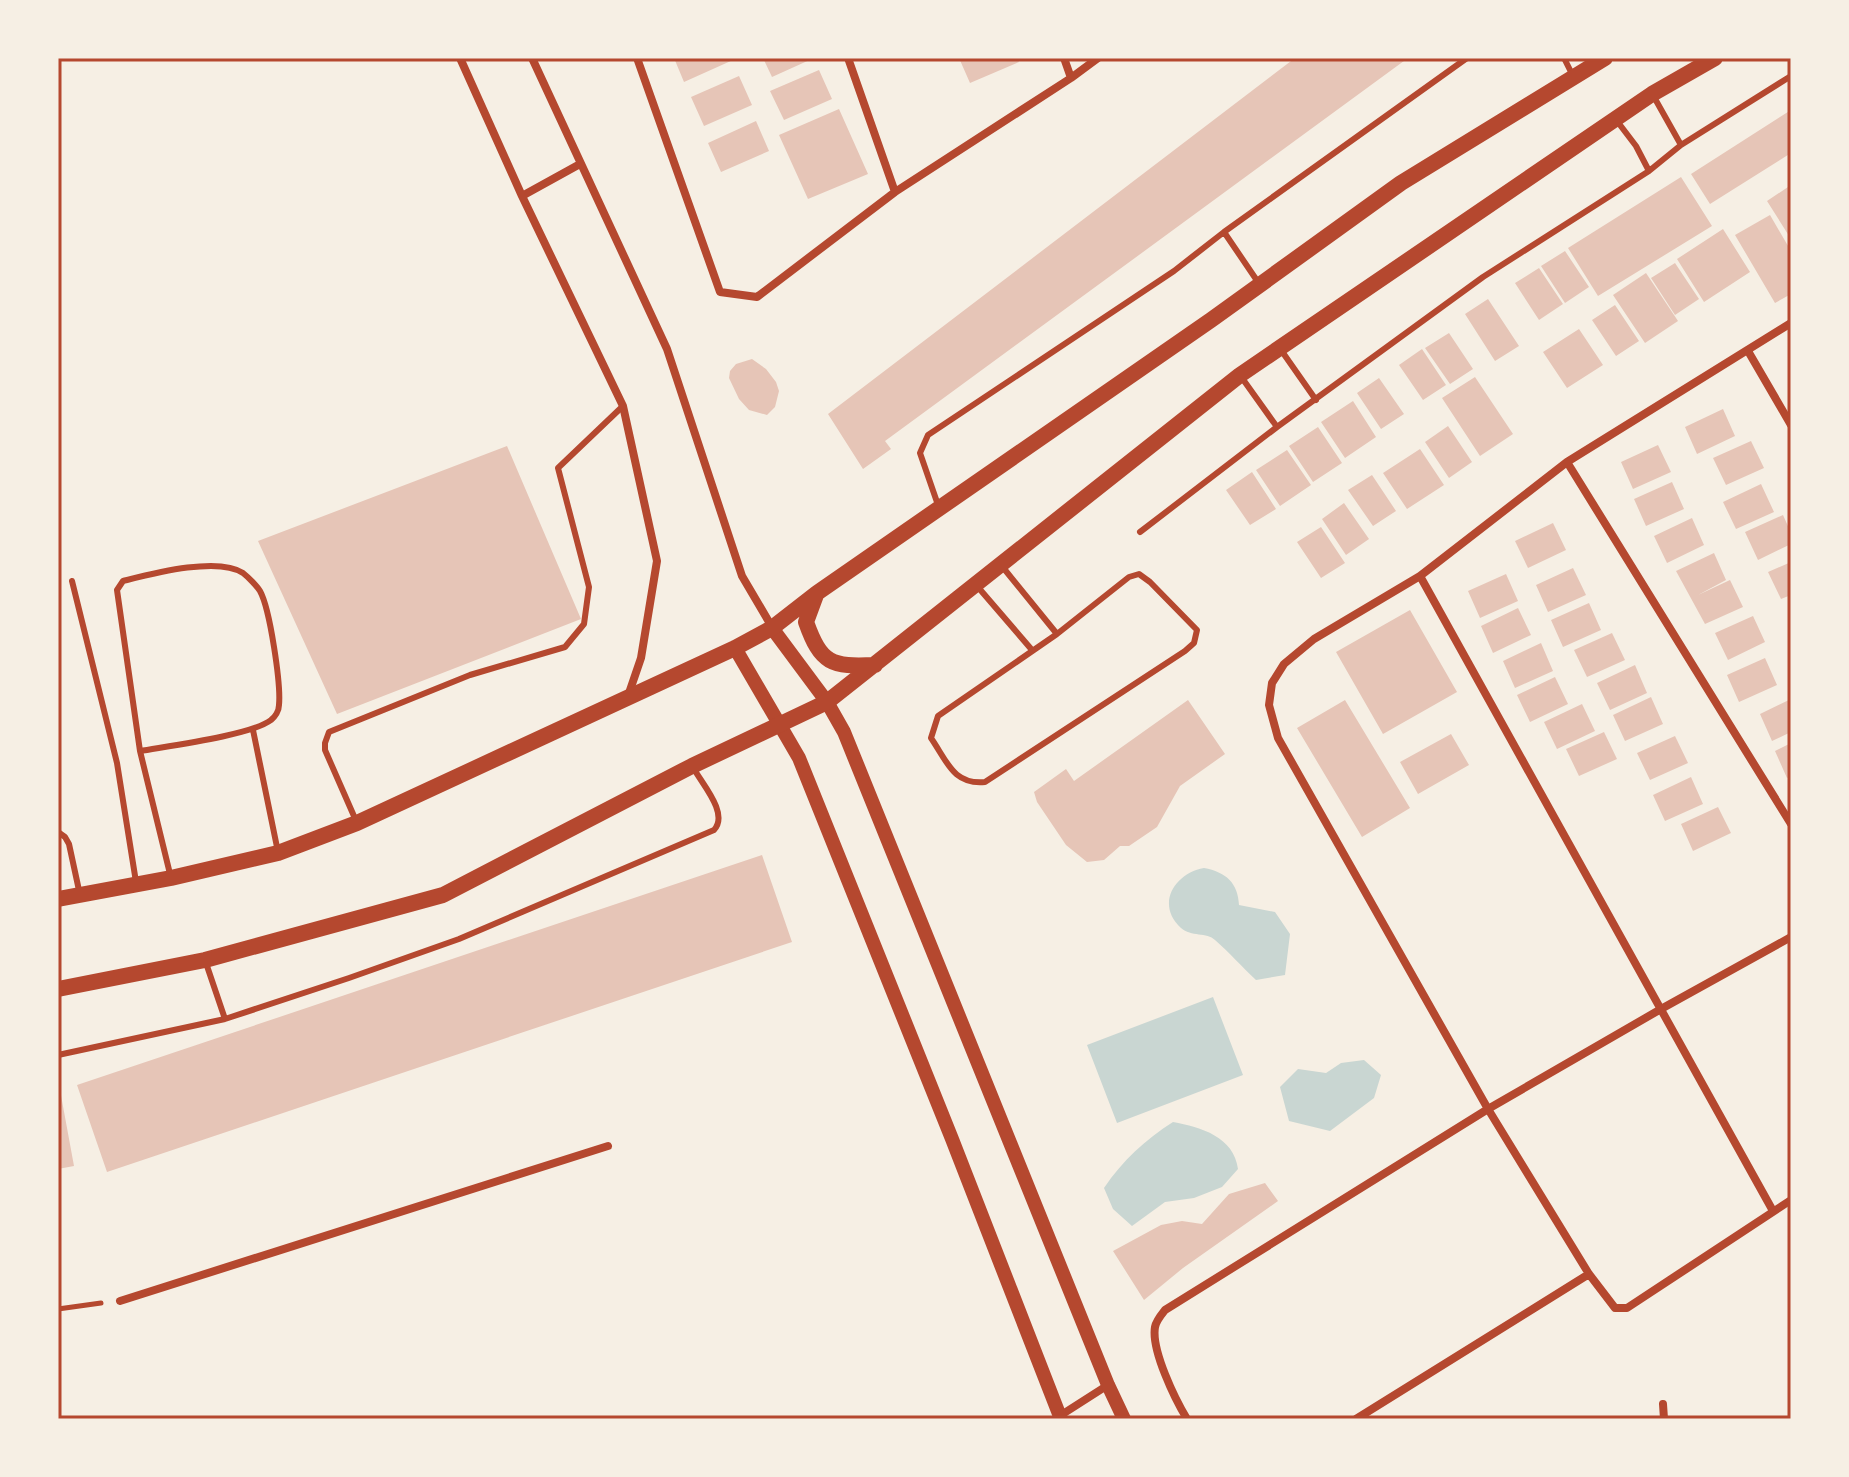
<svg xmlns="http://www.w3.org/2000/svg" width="1849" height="1477" font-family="Raleway,sans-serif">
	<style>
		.water { fill: #c9d6d2 }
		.building { fill: #e6c5b7 }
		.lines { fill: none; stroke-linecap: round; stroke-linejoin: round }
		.path { stroke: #b5482f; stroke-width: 5 }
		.service { stroke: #b5482f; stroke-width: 6 }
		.minor { stroke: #b5482f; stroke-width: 8 }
		.tertiary { stroke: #b5482f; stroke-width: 14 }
		.secondary { stroke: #b5482f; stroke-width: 16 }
		.neatline { fill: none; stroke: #b5482f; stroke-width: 3 }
	</style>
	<rect width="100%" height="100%" fill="#f6efe4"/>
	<path class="water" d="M 1204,868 C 1226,872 1238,883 1239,905 L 1275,912 L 1290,934 L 1285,975 L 1256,980 C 1242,967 1229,952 1215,940 C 1207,932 1191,937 1181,928 C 1155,904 1175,873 1204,868 Z
		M 1213,997 L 1243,1075 L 1117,1123 L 1087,1045 Z
		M 1364,1060 L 1381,1075 L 1374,1098 L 1330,1131 L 1289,1121 L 1280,1087 L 1298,1069 L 1326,1073 L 1341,1063 Z
		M 1173,1122 C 1201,1127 1234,1137 1238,1169 L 1222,1187 L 1194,1198 L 1165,1202 L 1132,1226 L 1113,1209 L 1104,1188 C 1123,1160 1145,1140 1173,1122 Z"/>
	<path class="building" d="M 674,58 L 732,58 L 733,60 L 684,82 Z
		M 763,58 L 814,58 L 772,77 Z
		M 959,58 L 1017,58 L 1019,62 L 970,83 Z
		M 1295,58 L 1408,58 L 885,441 L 891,449 L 863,469 L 828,414 Z
		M 819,70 L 832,99 L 784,120 L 770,91 Z
		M 739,76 L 752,105 L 704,126 L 691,97 Z
		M 839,109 L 868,174 L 808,199 L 779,135 Z
		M 1791,110 L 1791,153 L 1710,204 L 1691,174 Z
		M 756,121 L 769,151 L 721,172 L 708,143 Z
		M 1681,177 L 1712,226 L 1598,296 L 1568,248 Z
		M 1791,185 L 1791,239 L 1767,201 Z
		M 1770,215 L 1791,251 L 1791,294 L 1775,303 L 1735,235 Z
		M 1723,229 L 1750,272 L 1704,302 L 1677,259 Z
		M 1565,251 L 1589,287 L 1565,303 L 1541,266 Z
		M 1675,263 L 1699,299 L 1675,315 L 1651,278 Z
		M 1539,268 L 1563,304 L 1539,320 L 1515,283 Z
		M 1646,273 L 1678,321 L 1645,343 L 1613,295 Z
		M 1488,299 L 1519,346 L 1495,361 L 1465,314 Z
		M 1615,305 L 1639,341 L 1616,356 L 1592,320 Z
		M 1579,329 L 1603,365 L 1567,388 L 1543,352 Z
		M 1449,333 L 1473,369 L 1450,384 L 1425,348 Z
		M 1422,349 L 1446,385 L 1423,400 L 1399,365 Z
		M 752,359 L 766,369 L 776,382 L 779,391 L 775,407 L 767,415 L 749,410 L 739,399 L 729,378 L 730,371 L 736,364 Z
		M 1475,377 L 1513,434 L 1480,456 L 1442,398 Z
		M 1379,378 L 1404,414 L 1381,429 L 1357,393 Z
		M 1353,401 L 1376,437 L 1345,458 L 1321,422 Z
		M 1723,409 L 1735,436 L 1697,454 L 1685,427 Z
		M 1448,426 L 1472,462 L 1449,478 L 1425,442 Z
		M 1318,427 L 1342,463 L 1313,482 L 1289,446 Z
		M 1751,441 L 1764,468 L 1726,485 L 1713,458 Z
		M 1658,445 L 1671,472 L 1633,489 L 1621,462 Z
		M 507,446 L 581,619 L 337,714 L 258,541 Z
		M 1420,449 L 1444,485 L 1407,509 L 1383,473 Z
		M 1287,450 L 1311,485 L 1280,506 L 1256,470 Z
		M 1252,472 L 1276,509 L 1250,525 L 1226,490 Z
		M 1372,475 L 1396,511 L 1373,526 L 1348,490 Z
		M 1672,482 L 1684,509 L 1646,526 L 1634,499 Z
		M 1761,484 L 1774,512 L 1736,529 L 1723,502 Z
		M 1344,503 L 1369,539 L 1346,555 L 1322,519 Z
		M 1783,515 L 1791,533 L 1791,544 L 1758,560 L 1745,532 Z
		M 1692,518 L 1704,545 L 1667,563 L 1654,536 Z
		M 1553,523 L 1566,550 L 1528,568 L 1515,541 Z
		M 1321,527 L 1345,563 L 1321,578 L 1297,542 Z
		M 1714,553 L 1726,580 L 1698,595 L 1730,580 L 1743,607 L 1705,624 L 1676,571 Z
		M 1791,562 L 1791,595 L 1781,599 L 1768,572 Z
		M 1573,568 L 1586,595 L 1548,612 L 1536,585 Z
		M 1506,574 L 1518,601 L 1480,618 L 1468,591 Z
		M 1589,603 L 1601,630 L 1563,647 L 1551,620 Z
		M 1518,608 L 1531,635 L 1493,653 L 1481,626 Z
		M 1410,610 L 1457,692 L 1383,734 L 1336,652 Z
		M 1753,616 L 1765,642 L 1728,660 L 1715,633 Z
		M 1612,633 L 1625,660 L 1587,677 L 1574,650 Z
		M 1541,643 L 1553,671 L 1515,688 L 1503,661 Z
		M 1765,658 L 1777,685 L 1739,702 L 1727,675 Z
		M 1635,665 L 1647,693 L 1610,710 L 1597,683 Z
		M 1555,677 L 1568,704 L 1530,722 L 1517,695 Z
		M 1651,697 L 1663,724 L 1625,741 L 1613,715 Z
		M 1791,699 L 1791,732 L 1772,741 L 1760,714 Z
		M 1188,700 L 1225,754 L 1180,786 L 1157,827 L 1129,846 L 1120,846 L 1104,860 L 1087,862 L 1066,845 L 1037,802 L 1034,792 L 1066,769 L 1074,781 Z
		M 1345,700 L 1410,808 L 1362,837 L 1297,728 Z
		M 1582,704 L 1595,731 L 1557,749 L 1544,722 Z
		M 1604,732 L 1617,759 L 1579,776 L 1566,749 Z
		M 1451,734 L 1469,765 L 1418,794 L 1400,762 Z
		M 1675,736 L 1688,763 L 1650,780 L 1637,753 Z
		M 1791,743 L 1791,776 L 1787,778 L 1775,751 Z
		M 1691,777 L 1703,804 L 1665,821 L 1653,795 Z
		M 1718,807 L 1731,833 L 1693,851 L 1681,824 Z
		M 762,855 L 792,942 L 107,1172 L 77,1085 Z
		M 58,1079 L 74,1166 L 58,1169 Z
		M 1265,1183 L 1278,1201 L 1183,1268 L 1144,1300 L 1113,1251 L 1161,1225 L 1182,1221 L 1202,1224 L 1229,1194 Z"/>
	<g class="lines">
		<path class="path" d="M 58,1309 L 101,1303"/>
		<path class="service" d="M 1564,58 L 1572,74
			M 1654,97 L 1681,145
			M 1617,121 L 1636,146 L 1649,171
			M 1224,232 L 1260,285
			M 1281,350 L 1316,400
			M 1242,378 L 1277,427
			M 938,505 L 920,453 L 928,435 L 1174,271 L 1224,232 L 1467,58
			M 1140,532 L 1277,427 L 1483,277 L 1649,171 L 1681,145 L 1791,76
			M 1001,565 L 1057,634
			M 1139,574 L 1150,582 L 1197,630 L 1194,643 L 1185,651 L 985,782 C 953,785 947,761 931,738 L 938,716 L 1057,634 L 1129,577 Z
			M 72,581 L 117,763 L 136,882
			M 977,586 L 1032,650
			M 253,730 L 278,852
			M 140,751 C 168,746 252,735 271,720 C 275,717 279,711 279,705 C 281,684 270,609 260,591 C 257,586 248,577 243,573 C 218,556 151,574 123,581 L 117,590 L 140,751 L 171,878
			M 357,823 L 325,750 L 325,743 L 329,732 L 470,675 L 565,647 L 584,624 L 589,587 L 558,468 L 623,406
			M 58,832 L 65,837 L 69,844 L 80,895
			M 206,963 L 225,1019
			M 58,1055 L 225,1019 L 349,978 L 459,939 L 714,830 C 729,814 703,785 694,769"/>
		<path class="minor" d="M 460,58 L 522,196 L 623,406 L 657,561 L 641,658 L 628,696
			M 532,58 L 667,349 L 742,576 L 772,627
			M 637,58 L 720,292 L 757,297 L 895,192 L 1071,78 L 1098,58
			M 848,58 L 895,192
			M 1064,58 L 1071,78
			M 522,196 L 580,164
			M 1791,323 L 1567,462 L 1420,576 L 1314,639 L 1284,664 L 1272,683 L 1269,705 L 1278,738 L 1488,1109 L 1589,1274 L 1615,1308 L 1627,1308 L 1791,1200
			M 1748,351 L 1791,425
			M 1567,462 L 1791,824
			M 1420,576 L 1773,1211
			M 120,1301 L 608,1146
			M 1663,1404 L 1664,1419
			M 1058,1417 L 1108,1385
			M 1187,1419 C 1175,1399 1151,1350 1155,1327 C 1156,1321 1161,1315 1165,1310 L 1488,1109 L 1661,1009 L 1791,937
			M 1356,1419 L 1589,1274"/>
		<path class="tertiary" d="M 772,628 L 827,702 L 844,732 L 1108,1385 L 1124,1419
			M 735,648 L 799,758 L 952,1139 L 1061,1419"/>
		<path class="secondary" d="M 816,595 L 806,622 C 821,664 831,667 875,665
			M 58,899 L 171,878 L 278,853 L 357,823 L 735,648 L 772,628 L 817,593 L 1211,320 L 1401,183 L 1605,58
			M 58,989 L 205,960 L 443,895 L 692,766 L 827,702 L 1240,375 L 1652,94 L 1715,58"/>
	</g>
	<rect width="1849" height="1477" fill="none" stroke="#f6efe4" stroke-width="120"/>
	<rect x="60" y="60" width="1729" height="1357" class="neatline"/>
</svg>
